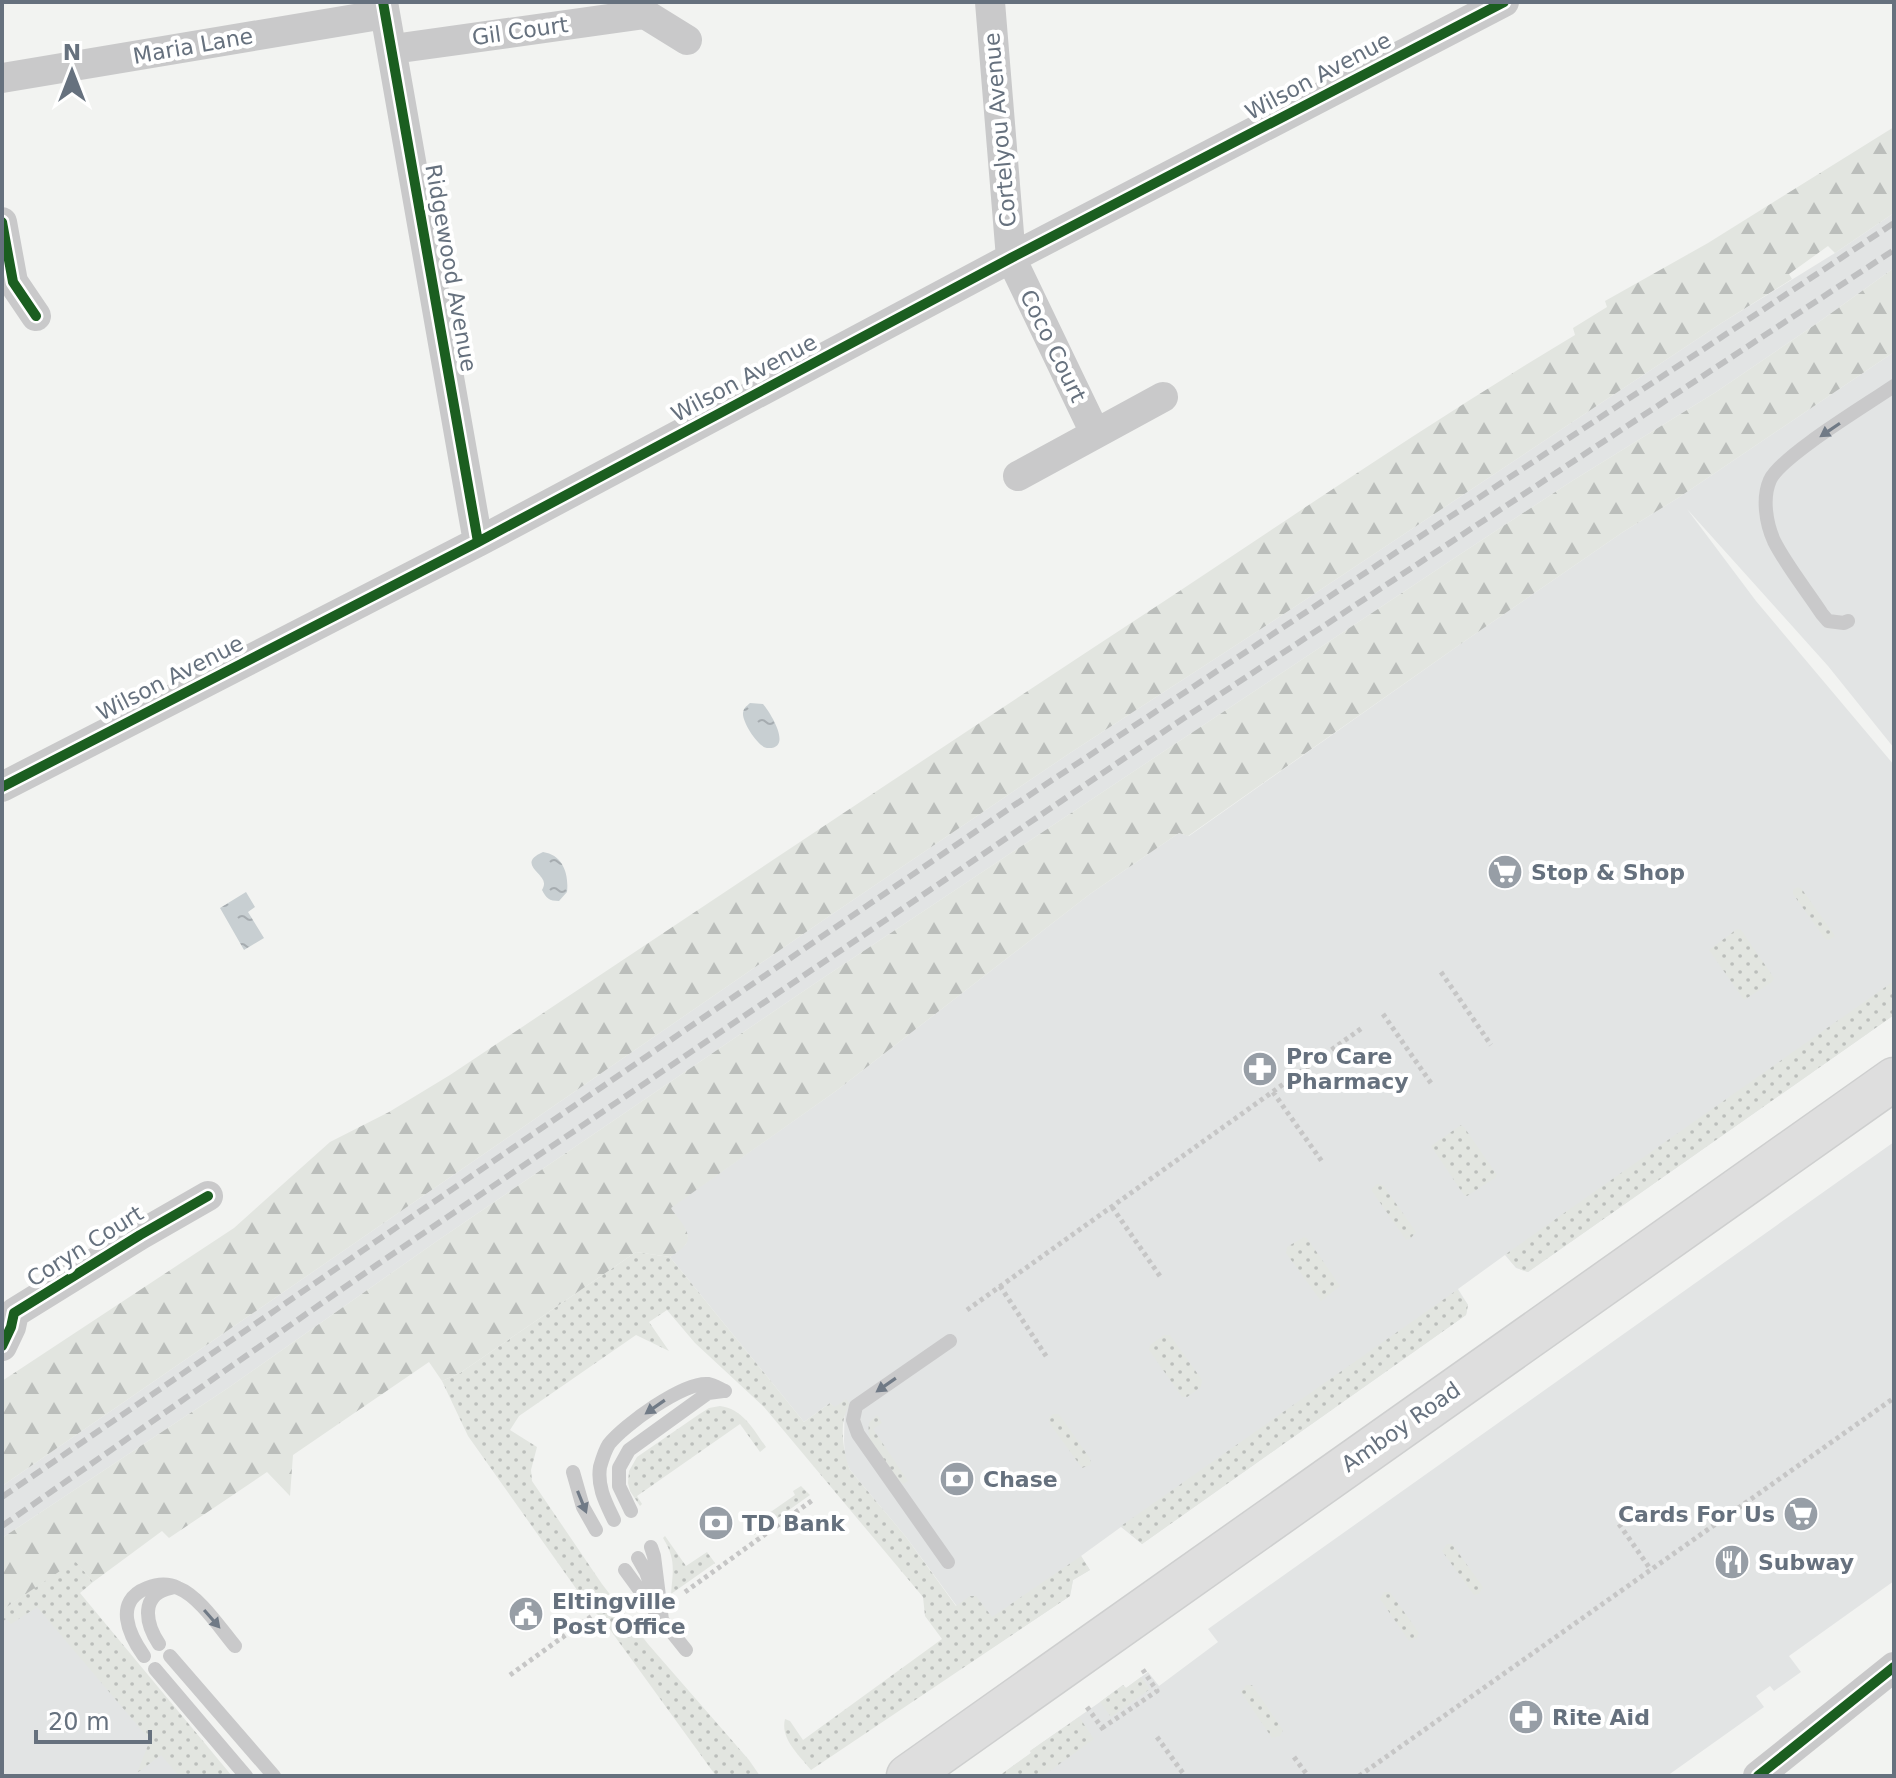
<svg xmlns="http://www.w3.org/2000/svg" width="1896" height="1778" font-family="'DejaVu Sans',sans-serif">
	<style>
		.built { fill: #e2e4e4 }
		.grass { fill: url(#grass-dots) }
		.forest { fill: url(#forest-firs) }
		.water { fill: url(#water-ripples) }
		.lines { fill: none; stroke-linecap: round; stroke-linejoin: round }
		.secondary-casing { stroke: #cecfcf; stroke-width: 45 }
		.path { stroke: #c6c6c6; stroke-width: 5; stroke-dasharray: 4 4; stroke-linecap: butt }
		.service { stroke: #c9c9ca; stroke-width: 14 }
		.minor { stroke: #c9c9ca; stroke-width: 30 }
		.secondary { stroke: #dedede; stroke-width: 42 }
		.rail { stroke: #bfc0c1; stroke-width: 6; stroke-dasharray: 12 6; stroke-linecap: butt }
		.cycleway-casing { stroke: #fff; stroke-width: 15 }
		.cycleway { stroke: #1b5e20; stroke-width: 10 }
		.oneway { fill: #707a86 }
		.labels { text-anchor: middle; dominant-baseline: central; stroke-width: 8; stroke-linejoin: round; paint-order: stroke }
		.street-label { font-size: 22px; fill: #66717e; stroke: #fff }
		.poi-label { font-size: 22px; font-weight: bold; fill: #66717e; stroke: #fff; text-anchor: start }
	</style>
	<defs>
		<pattern id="grass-dots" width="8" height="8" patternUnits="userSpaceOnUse" patternTransform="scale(2)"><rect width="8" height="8" fill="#e2e5e0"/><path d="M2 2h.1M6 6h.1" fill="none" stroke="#bbbebb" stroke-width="1.8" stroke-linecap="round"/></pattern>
		<pattern id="forest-firs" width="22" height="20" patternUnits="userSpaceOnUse" patternTransform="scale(2)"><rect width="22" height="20" fill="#e2e5e0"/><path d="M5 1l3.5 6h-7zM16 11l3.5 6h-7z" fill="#bbbebb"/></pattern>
		<pattern id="water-ripples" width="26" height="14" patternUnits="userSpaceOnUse" patternTransform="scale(2)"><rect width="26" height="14" fill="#c8cfd2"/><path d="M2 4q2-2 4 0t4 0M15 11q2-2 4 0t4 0" fill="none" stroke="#a6acb0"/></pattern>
	</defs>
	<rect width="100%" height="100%" fill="#f2f3f1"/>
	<path class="built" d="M 1894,213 L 1894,268 L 1816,324 L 1716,392 L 1572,481 L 1459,555 L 814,984 L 437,1241 L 228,1388 L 2,1538 L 2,1486 L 828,917 L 1070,753 L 1293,608 L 1720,324 L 1835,253 Z
		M 1894,352 L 1894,748 L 1828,666 L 1687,509 L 1756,601 L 1894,765 L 1894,1015 L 1528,1272 L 1516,1268 L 1505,1255 L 1458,1289 L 1468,1305 L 1466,1315 L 1142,1544 L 1121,1527 L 1081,1556 L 1090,1570 L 1073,1580 L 1070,1596 L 989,1650 L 906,1537 L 850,1470 L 845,1458 L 844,1440 L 845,1400 L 835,1408 L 830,1403 L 804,1422 L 670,1257 L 686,1244 L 688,1237 L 685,1229 L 670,1208 L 836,1091 L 1090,894 L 1179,833 L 1189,836 L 1462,643 L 1623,532 L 1678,498 Z
		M 1894,1142 L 1894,1581 L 1789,1656 L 1801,1672 L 1774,1691 L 1770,1686 L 1756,1696 L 1764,1707 L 1667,1776 L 999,1776 L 1031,1753 L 1030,1751 L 1100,1702 L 1123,1685 L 1126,1688 L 1148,1672 L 1159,1686 L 1218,1642 L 1208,1629 Z
		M 33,1589 L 189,1776 L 2,1776 L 2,1610 Z"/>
	<path class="grass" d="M 1797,887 L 1801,888 L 1833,933 L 1835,936 L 1829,940 L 1825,939 L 1793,894 L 1793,890 Z
		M 1737,929 L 1741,930 L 1774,978 L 1772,982 L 1744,1000 L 1709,950 Z
		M 1894,981 L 1894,1015 L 1528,1272 C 1516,1269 1512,1264 1506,1254 Z
		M 1461,1125 L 1464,1127 L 1497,1175 L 1495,1178 L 1467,1196 L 1464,1195 L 1431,1146 Z
		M 1377,1184 L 1383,1185 L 1414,1229 L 1416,1232 L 1410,1239 L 1406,1240 L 1372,1191 L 1372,1189 Z
		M 1304,1237 L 1307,1238 L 1340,1286 L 1321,1301 L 1286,1253 L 1287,1247 Z
		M 636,1252 L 670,1257 L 804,1422 L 830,1403 L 835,1407 L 846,1399 L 850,1404 C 838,1421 843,1452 850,1470 L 906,1537 L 956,1606 L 970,1596 L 976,1596 L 992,1617 L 1081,1556 L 1090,1570 L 1073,1580 L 1070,1596 L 811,1770 C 799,1755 780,1739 785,1719 L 790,1721 L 803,1740 L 942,1639 L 925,1616 L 923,1597 L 764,1407 L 695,1343 L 667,1310 L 649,1322 L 669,1351 L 636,1335 L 519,1416 L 510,1430 L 537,1447 L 531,1470 L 532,1481 L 602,1584 L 648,1644 L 749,1760 L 760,1776 L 716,1776 L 603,1620 L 587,1604 L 468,1436 L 442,1381 L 460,1373 Z
		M 1457,1290 L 1468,1305 L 1466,1315 L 1142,1544 L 1121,1526 Z
		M 1164,1335 L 1170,1335 L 1202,1380 L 1201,1387 L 1187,1397 L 1182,1397 L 1149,1350 L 1150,1345 Z
		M 720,1406 C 743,1409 753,1429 766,1447 L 760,1452 L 740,1424 L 637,1496 L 642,1504 L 640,1506 L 630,1491 L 628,1483 L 629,1471 L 637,1457 L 698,1415 L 709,1408 Z
		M 1053,1414 L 1058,1414 L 1061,1417 L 1089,1457 L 1091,1462 L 1090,1465 L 1082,1468 L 1050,1424 L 1049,1418 Z
		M 877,1415 L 882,1423 L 873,1429 L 908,1481 L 903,1484 C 888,1466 865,1448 869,1423 Z
		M 801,1486 L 810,1495 L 754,1535 L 749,1527 L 795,1495 L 793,1491 Z
		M 665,1536 L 686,1566 L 707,1552 L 715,1563 L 671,1594 C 673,1570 676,1559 663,1538 Z
		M 1447,1544 L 1452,1544 L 1483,1587 L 1479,1594 L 1474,1595 L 1442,1551 Z
		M 75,1560 L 93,1582 L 80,1593 L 232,1776 L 179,1776 L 161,1755 L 137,1773 L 150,1740 L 37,1607 L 11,1624 L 6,1619 L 2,1622 L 2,1610 Z
		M 1384,1592 L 1390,1592 L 1419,1633 L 1417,1638 L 1409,1641 L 1380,1599 Z
		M 1141,1677 L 1150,1689 L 1111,1717 L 1100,1702 L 1123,1685 L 1126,1688 Z
		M 1246,1685 L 1252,1685 L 1283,1730 L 1280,1736 L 1272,1738 L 1241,1692 Z
		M 1079,1717 L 1094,1739 L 1043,1776 L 999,1776 L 1031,1753 L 1030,1751 Z"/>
	<path class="forest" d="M 1894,127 L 1894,213 L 1835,253 L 1828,246 L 1789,274 L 1792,279 L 1720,324 L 1293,608 L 1070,753 L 828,917 L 2,1486 L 2,1381 L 234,1228 L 330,1142 L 389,1112 L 450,1075 C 689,916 927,757 1166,600 C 1302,510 1436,418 1575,335 L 1573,328 L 1607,307 L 1605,301 L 1708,243 Z
		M 1894,268 L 1894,352 L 1678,498 L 1623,532 L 1462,643 L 1188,836 L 1179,833 L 1090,894 L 836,1091 L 671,1208 C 676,1217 694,1233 686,1244 C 683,1249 674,1254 670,1257 L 636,1252 L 460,1373 L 442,1381 L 429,1362 L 293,1455 L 290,1496 L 267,1472 L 169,1538 L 162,1531 L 93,1582 L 75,1561 L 2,1610 L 2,1538 L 228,1388 L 437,1241 L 814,984 L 1459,555 L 1572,481 L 1716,392 L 1816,324 Z"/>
	<path class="water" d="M 750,703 L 763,704 C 770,712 794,750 767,748 C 758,747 742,722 743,713 C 744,707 746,707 750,703 Z
		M 543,852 C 563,855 569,874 567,892 L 559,901 C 549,901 546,898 542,890 C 543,888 544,886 544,884 C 545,873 516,864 543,852 Z
		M 246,892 L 255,907 L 248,912 L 264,938 L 244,950 L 220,908 Z"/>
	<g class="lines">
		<defs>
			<path id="secondary" d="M 908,1776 L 1894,1079"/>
		</defs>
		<use href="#secondary" class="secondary-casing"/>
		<path class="path" d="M 1441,972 L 1491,1045
			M 1383,1014 L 1433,1086
			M 1273,1092 L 1323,1163
			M 1112,1207 L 1162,1279
			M 1000,1286 L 1048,1359
			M 967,1310 L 1362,1028
			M 1619,1524 L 1651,1570
			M 685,1592 L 814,1499
			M 510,1675 L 592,1616
			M 1087,1707 L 1105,1732
			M 1102,1728 L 1157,1691 L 1141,1667
			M 1157,1737 L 1185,1776
			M 1294,1757 L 1308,1776
			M 1359,1776 L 1894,1398"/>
		<path class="service" d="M 1848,621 L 1844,623 L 1828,621 L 1822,614 C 1807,591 1786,565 1774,541 C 1766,523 1762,498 1770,480 C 1781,456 1868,404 1894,386
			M 573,1472 L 583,1507 L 596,1530
			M 631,1511 L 619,1486 L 619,1468 L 629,1450 L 708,1393 L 723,1391
			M 614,1520 C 606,1503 597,1487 600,1467 C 602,1460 605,1450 609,1444 C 624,1425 683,1382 708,1384 C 714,1385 720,1389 725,1391
			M 651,1547 L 654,1556 L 662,1620 L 686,1650
			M 638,1558 L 646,1572 L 652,1589
			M 948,1562 L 858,1434 L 853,1420 L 856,1406 L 950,1341
			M 625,1570 L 660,1618
			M 159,1644 C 145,1623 140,1594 171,1588
			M 144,1656 C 129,1635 113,1601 147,1588 C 157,1584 168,1583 178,1588 C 199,1596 220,1628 235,1646
			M 170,1656 L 274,1776
			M 155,1669 L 246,1776"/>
		<path class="minor" d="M 383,2 L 478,542
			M 990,2 L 1011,258 L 1095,433
			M 393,49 L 645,14 L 687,40
			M 2,78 L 385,14
			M 2,222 L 13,282 L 36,316
			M 1018,476 L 1163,397
			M 2,787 L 478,542 L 1011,258 L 1504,2
			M 2,1346 L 11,1327 L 14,1313 L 140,1235 L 208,1196
			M 1758,1776 L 1894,1667"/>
		<use href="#secondary" class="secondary"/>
		<path class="rail" d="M 2,1497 L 1010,808 L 1894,223
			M 2,1526 L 378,1264 L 1172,726 L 1894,250"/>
		<defs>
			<path id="cycleway" d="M 383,2 L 478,542
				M 2,222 L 13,282 L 36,316
				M 2,787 L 478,542 L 1011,258 L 1504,2
				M 2,1346 L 11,1327 L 14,1313 L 140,1235 L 208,1196
				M 1758,1776 L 1894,1667"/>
		</defs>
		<use href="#cycleway" class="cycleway-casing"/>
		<use href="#cycleway" class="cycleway"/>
	</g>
	<defs><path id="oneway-solid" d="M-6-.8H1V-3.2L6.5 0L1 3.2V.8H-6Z" transform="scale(2)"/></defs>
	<g class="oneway">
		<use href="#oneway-solid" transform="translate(1830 430) rotate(146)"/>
		<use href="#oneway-solid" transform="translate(886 1385) rotate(145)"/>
		<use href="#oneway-solid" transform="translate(655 1407) rotate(145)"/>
		<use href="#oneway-solid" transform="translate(582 1502) rotate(68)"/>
		<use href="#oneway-solid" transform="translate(212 1619) rotate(49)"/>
	</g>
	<defs>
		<symbol id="supermarket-disc" viewBox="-11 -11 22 22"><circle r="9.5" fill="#979ea6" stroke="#fff"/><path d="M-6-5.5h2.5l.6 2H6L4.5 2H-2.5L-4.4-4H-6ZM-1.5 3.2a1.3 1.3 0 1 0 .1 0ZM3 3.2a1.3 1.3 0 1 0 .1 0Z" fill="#fff"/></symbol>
		<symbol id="pharmacy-disc" viewBox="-11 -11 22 22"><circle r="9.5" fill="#979ea6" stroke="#fff"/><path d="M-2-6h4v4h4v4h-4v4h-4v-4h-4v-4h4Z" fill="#fff"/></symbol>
		<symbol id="bank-disc" viewBox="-11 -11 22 22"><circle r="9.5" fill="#979ea6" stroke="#fff"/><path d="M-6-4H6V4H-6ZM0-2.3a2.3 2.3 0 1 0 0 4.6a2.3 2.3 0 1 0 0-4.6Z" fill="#fff"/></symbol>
		<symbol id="restaurant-disc" viewBox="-11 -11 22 22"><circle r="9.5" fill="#979ea6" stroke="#fff"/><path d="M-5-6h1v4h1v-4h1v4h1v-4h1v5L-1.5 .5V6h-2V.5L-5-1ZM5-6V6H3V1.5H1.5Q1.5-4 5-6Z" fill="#fff"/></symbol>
		<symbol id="civic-disc" viewBox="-11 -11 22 22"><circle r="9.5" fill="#979ea6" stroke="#fff"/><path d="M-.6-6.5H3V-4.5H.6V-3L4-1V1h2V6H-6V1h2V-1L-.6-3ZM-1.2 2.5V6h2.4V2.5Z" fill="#fff"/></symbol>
	</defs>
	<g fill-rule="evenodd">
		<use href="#supermarket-disc" x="1485" y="852" width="40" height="40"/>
		<use href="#pharmacy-disc" x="1240" y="1049" width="40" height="40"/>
		<use href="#bank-disc" x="937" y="1459" width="40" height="40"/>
		<use href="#supermarket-disc" x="1781" y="1494" width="40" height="40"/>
		<use href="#bank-disc" x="696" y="1503" width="40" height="40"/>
		<use href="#restaurant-disc" x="1712" y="1542" width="40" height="40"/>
		<use href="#civic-disc" x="506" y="1594" width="40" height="40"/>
		<use href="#pharmacy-disc" x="1506" y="1697" width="40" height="40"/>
	</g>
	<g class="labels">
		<g class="street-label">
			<text transform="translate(520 31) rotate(-8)">Gil Court</text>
			<text transform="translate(193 46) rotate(-10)">Maria Lane</text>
			<text transform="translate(1318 76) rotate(-28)">Wilson Avenue</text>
			<text transform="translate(1000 130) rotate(-95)">Cortelyou Avenue</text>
			<text transform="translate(451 268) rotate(80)">Ridgewood Avenue</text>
			<text transform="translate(1053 346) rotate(64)">Coco Court</text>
			<text transform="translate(744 378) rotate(-28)">Wilson Avenue</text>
			<text transform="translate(170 678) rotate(-27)">Wilson Avenue</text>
			<text transform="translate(85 1246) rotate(-32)">Coryn Court</text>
			<text transform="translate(1401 1427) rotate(-35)">Amboy Road</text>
		</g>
		<g class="poi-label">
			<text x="1531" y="872">Stop &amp; Shop</text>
			<text x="1286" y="1056">Pro Care<tspan x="1286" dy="25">Pharmacy</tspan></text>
			<text x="983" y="1479">Chase</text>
			<text x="1775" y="1514" text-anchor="end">Cards For Us</text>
			<text x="742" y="1523">TD Bank</text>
			<text x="1758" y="1562">Subway</text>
			<text x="552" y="1601">Eltingville<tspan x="552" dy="25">Post Office</tspan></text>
			<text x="1552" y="1717">Rite Aid</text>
		</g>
	</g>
	<rect width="1896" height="1778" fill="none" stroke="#66717e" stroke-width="8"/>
	<g transform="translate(72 72)" stroke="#ffffff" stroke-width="6" paint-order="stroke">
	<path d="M0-6L14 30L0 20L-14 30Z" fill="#66717e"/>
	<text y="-12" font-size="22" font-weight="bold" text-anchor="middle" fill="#66717e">N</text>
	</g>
	<path d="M36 1730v12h114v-12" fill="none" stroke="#66717e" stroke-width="4"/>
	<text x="48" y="1730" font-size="24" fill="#66717e" stroke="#ffffff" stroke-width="6" paint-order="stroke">20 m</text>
</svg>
